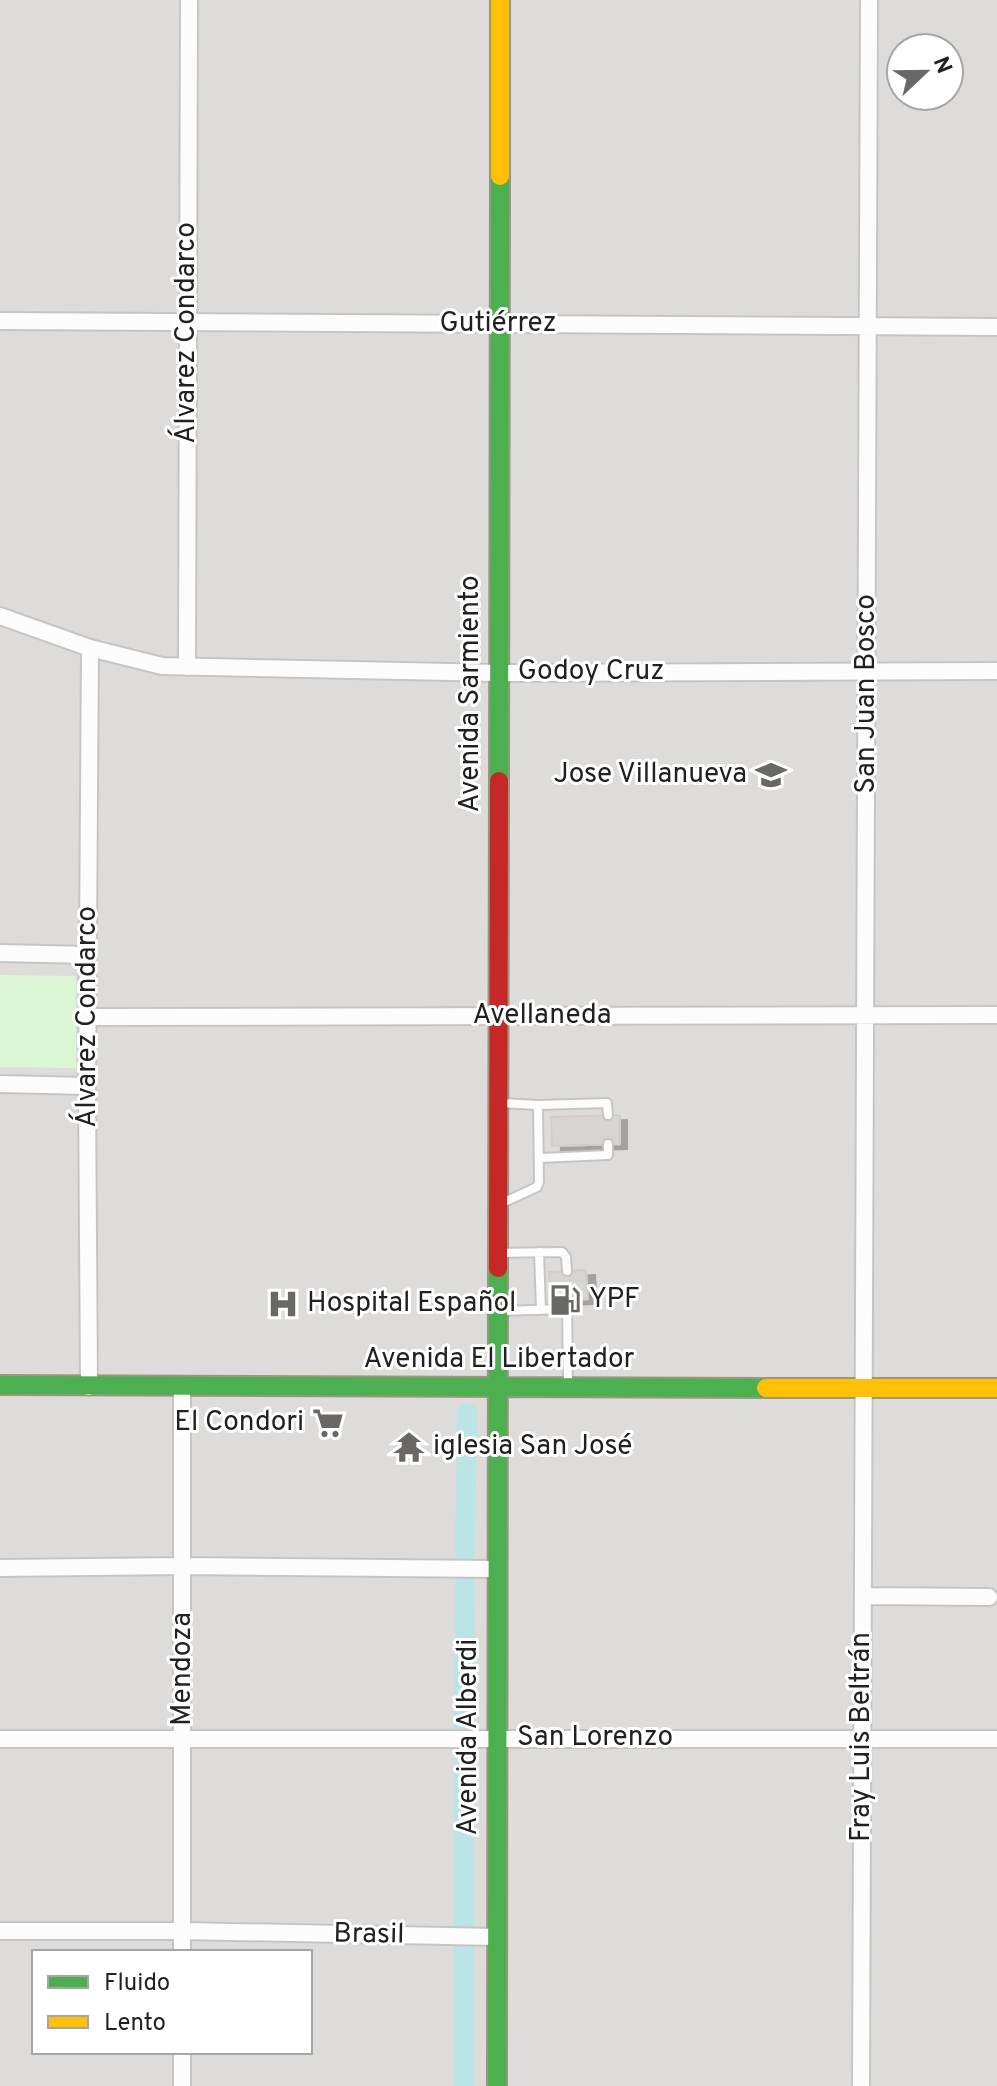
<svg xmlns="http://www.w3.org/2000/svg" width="997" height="2086" font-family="Overpass,sans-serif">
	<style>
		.residential { fill: #dedcdb; fill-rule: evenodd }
		.park { fill: #daf6d3 }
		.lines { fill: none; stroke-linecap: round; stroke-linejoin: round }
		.canal { stroke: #bae4e5; stroke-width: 20 }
		.building { fill: #d7d4d2; stroke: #d2cdca; stroke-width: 2; filter: url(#shadow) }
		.lane-casing { stroke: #c6c5c4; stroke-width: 12 }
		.street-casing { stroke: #c6c5c4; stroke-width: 20 }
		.fast-casing { stroke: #9b977f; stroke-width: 22 }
		.slow-casing { stroke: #9b977f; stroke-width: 22 }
		.jam-casing { stroke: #9b977f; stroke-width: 22 }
		.lane { stroke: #fdfcfc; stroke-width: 8 }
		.street { stroke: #fdfcfc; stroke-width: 16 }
		.fast { stroke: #4caf50; stroke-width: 18 }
		.slow { stroke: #ffc107; stroke-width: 18 }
		.jam { stroke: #c62828; stroke-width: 18 }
		.labels { text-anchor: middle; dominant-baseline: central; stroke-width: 6; stroke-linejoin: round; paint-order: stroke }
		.street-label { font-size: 28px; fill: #212121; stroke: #fff }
		.poi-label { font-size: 28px; fill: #212121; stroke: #fff; text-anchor: start }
	</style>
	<defs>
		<filter id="shadow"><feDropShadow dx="9" dy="5" stdDeviation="0" flood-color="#0004"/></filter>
	</defs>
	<rect width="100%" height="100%" fill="#efece9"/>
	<path class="residential" d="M 0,0 L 997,0 L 997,2086 L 0,2086 ZM 901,48 L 949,48 L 949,96 L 901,96 ZM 34,1952 L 310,1952 L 310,2052 L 34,2052 Z"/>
	<path class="park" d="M 0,975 L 76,976 L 76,1068 L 0,1067 Z"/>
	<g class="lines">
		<path class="canal" d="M 465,1552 L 467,1413
			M 464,1727 L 465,1584
			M 464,1926 L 464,1749
			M 464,2086 L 464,1947"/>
	</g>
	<path class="building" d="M 620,1115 L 620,1144 L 552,1146 L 551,1117 Z
		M 586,1270 L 588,1299 L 551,1300 L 549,1272 Z"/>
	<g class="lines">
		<defs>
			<path id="lane" d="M 501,1103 L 538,1105 L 607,1103 L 608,1115
				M 540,1158 L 608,1155 L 608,1144
				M 500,1204 L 537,1187 L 539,1182 L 538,1105
				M 539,1252 L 541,1310
				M 500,1253 L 562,1252 L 566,1257 L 567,1271
				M 567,1299 L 568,1388
				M 500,1311 L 567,1309"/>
			<path id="street" d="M 0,321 L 997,327
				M 0,616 L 90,648 L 162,666 L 499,673 L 997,671
				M 187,667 L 189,0
				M 0,953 L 88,955
				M 87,1017 L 997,1015
				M 0,1084 L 87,1086
				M 182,1386 L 182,1952
				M 89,1387 L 87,1086 L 90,648
				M 0,1568 L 184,1566 L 497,1569
				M 863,1596 L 989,1597
				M 0,1739 L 997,1739
				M 0,1931 L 182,1931 L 498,1937
				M 182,2052 L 182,2086
				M 861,2086 L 869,0"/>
			<path id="fast" d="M 499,781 L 500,176
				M 0,1385 L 766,1388
				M 497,2086 L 498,1268"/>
			<path id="slow" d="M 500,176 L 500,0
				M 766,1388 L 997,1388"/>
			<path id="jam" d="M 498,1268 L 499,781"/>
		</defs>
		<use href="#lane" class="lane-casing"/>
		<use href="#street" class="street-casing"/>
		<use href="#fast" class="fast-casing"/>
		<use href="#slow" class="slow-casing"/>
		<use href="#jam" class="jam-casing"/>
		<use href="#lane" class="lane"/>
		<use href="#street" class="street"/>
		<use href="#fast" class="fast"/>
		<use href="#slow" class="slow"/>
		<use href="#jam" class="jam"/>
	</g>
	<defs>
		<symbol id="school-bare" viewBox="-9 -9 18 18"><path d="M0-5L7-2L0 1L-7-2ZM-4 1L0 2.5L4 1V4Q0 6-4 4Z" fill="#696867" stroke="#fff" stroke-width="2.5" paint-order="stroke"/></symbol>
		<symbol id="fuel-bare" viewBox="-9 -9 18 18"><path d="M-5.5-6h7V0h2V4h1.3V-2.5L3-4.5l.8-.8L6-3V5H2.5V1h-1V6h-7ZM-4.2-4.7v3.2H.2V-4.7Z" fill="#696867" stroke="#fff" stroke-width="2.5" paint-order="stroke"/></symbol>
		<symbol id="hospital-bare" viewBox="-9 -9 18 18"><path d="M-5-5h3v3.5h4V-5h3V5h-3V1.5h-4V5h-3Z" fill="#696867" stroke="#fff" stroke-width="2.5" paint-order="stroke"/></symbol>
		<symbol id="supermarket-bare" viewBox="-9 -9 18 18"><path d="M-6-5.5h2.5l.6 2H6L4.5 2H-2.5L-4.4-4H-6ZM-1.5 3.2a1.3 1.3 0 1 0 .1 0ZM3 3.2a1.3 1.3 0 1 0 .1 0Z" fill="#696867" stroke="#fff" stroke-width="2.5" paint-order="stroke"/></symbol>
		<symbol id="temple-bare" viewBox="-9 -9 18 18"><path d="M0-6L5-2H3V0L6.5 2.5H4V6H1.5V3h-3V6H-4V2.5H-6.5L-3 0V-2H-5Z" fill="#696867" stroke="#fff" stroke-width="2.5" paint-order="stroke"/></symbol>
	</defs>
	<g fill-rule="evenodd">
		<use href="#school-bare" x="749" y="753" width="44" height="44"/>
		<use href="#fuel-bare" x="543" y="1278" width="44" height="44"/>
		<use href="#hospital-bare" x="261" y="1282" width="44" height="44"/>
		<use href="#supermarket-bare" x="306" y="1401" width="44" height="44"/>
		<use href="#temple-bare" x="387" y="1425" width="44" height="44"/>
	</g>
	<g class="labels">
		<g class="street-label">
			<text x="498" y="324">Gutiérrez</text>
			<text transform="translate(187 333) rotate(-90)">Álvarez Condarco</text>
			<text x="591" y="672">Godoy Cruz</text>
			<text transform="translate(471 694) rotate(-90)">Avenida Sarmiento</text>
			<text transform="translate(867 694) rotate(-90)">San Juan Bosco</text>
			<text x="542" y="1016">Avellaneda</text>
			<text transform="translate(88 1017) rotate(-90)">Álvarez Condarco</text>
			<text x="499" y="1360">Avenida El Libertador</text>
			<text transform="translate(183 1669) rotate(-90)">Mendoza</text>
			<text transform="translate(469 1737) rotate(-90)">Avenida Alberdi</text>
			<text transform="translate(862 1737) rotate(-90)">Fray Luis Beltrán</text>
			<text x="595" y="1738">San Lorenzo</text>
			<text transform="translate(369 1935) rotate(1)">Brasil</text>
		</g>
		<g class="poi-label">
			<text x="747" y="775" text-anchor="end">Jose Villanueva</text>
			<text x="589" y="1300">YPF</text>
			<text x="307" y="1304">Hospital Español</text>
			<text x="304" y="1423" text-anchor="end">El Condori</text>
			<text x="433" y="1447">iglesia San José</text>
		</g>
	</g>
	<rect x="32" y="1950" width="280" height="104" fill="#ffffff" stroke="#a6a6a6" stroke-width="2"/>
	<rect x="48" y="1976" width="40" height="12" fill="#4caf50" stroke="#a6a6a6" stroke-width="2"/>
	<text x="104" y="1990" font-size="24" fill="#212121">Fluido</text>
	<rect x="48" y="2016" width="40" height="12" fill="#ffc107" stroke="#a6a6a6" stroke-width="2"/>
	<text x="104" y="2030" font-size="24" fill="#212121">Lento</text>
	<g transform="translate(925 72) rotate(68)"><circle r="38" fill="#ffffff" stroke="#a6a6a6" stroke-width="2"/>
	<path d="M0-6L14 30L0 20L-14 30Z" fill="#696867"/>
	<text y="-12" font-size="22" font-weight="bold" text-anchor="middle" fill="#212121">N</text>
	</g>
</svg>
